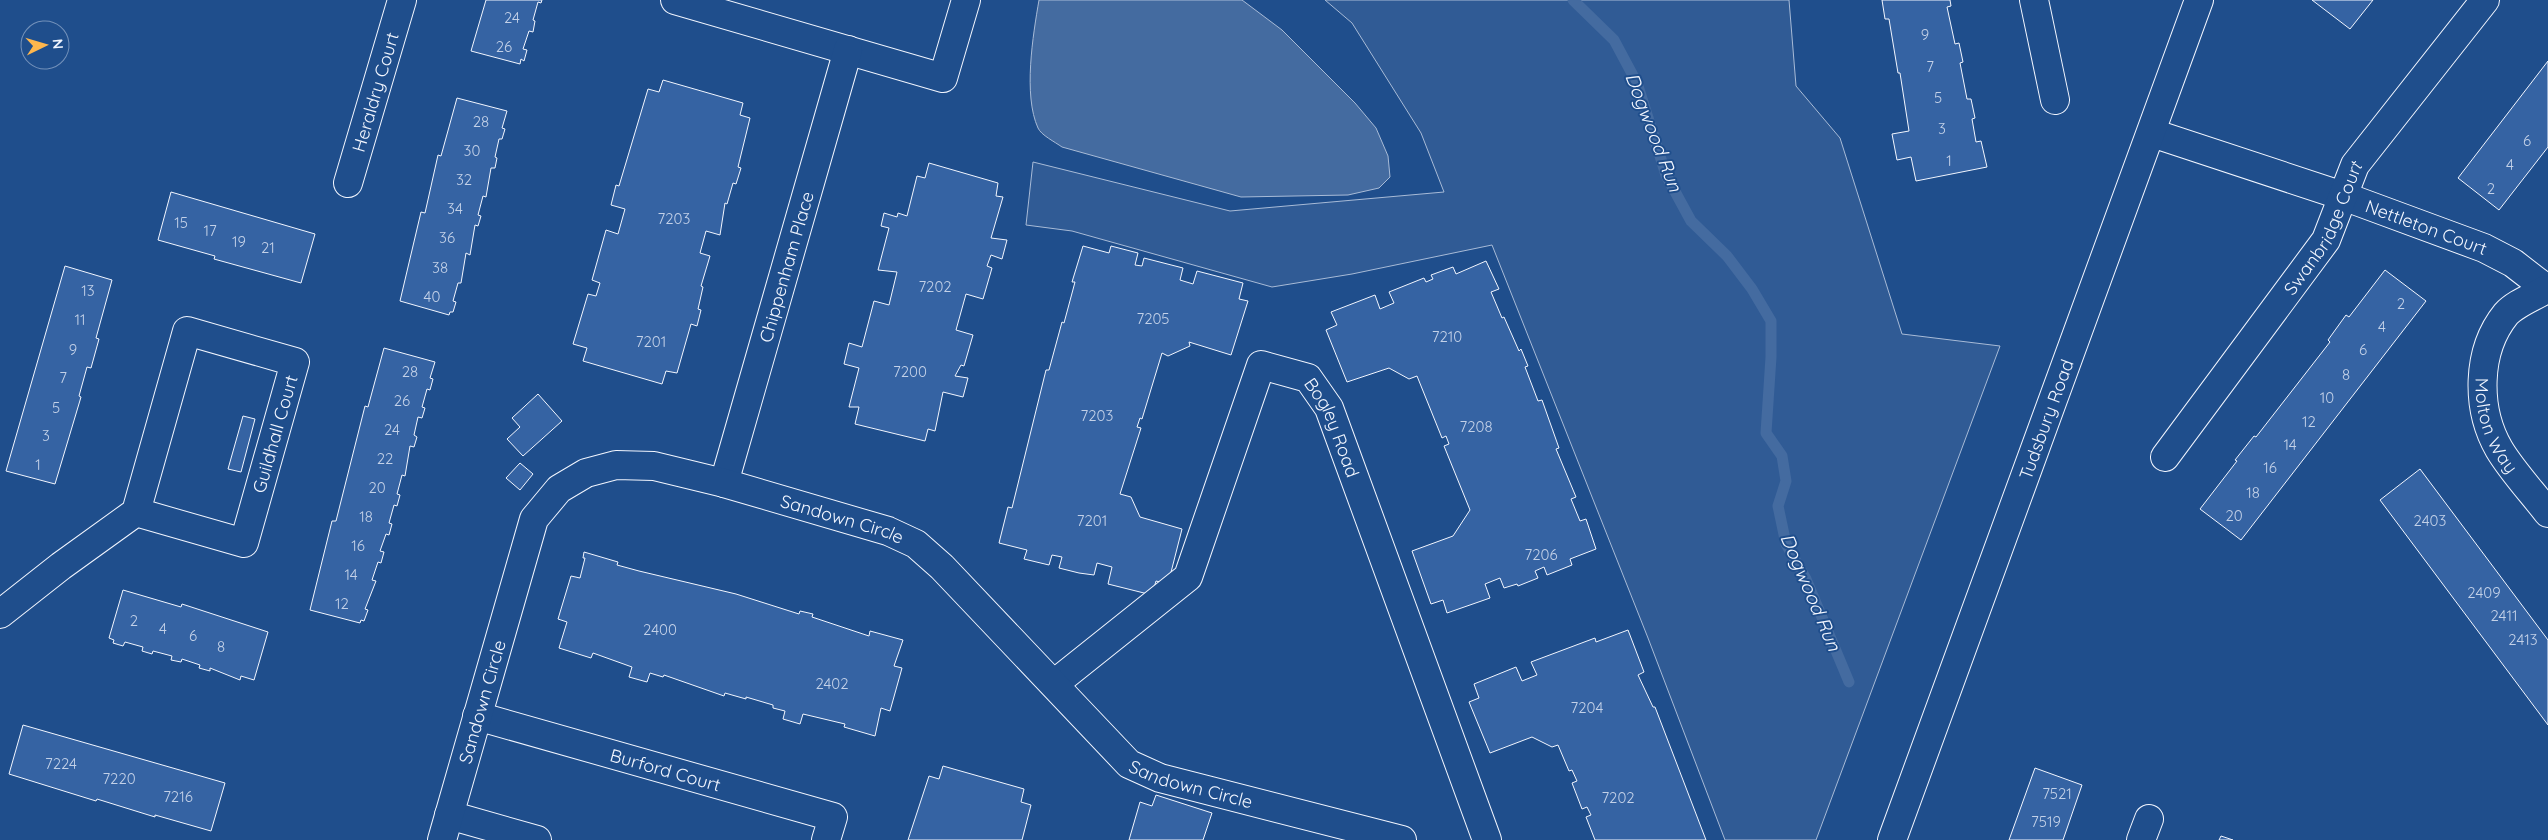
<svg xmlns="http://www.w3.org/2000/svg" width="2548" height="840" font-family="Quicksand,sans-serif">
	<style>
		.built { fill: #305b95; stroke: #a8bbd7 }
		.water { fill: #446ba0; stroke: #a8bbd7 }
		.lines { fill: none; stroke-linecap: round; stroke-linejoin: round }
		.stream { stroke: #446ba0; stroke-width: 11 }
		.building { fill: #3563a3; stroke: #f2f6ff }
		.minor-casing { stroke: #f2f6ff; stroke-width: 30 }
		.minor { stroke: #1f4e8c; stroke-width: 28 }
		.labels { text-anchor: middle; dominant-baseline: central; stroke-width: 4; stroke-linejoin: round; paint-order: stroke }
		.number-label { font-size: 15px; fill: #c3d1e8 }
		.street-label { font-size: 18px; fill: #f2f6ff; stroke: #1f4e8c }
		.water-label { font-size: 19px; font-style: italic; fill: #f2f6ff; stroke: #1f4e8c }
	</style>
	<rect width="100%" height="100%" fill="#1f4e8c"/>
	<path class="built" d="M 1325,0 L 1789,0 L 1796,86 L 1840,138 L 1902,334 L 2000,346 L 1816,840 L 1725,840 L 1648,638 L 1492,245 L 1352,274 L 1272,287 L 1072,231 L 1026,225 L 1033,162 L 1230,211 L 1444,192 L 1421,133 L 1352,23 Z"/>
	<path class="water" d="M 1039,0 L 1242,0 L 1282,30 L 1355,103 L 1376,128 L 1388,156 L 1390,177 L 1379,188 L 1348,195 L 1241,197 L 1062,147 C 1055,142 1041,135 1038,128 C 1023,95 1033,35 1039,0 Z"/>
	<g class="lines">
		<path class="stream" d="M 1573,0 L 1614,40 L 1637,83 L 1666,175 L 1691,221 L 1727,256 L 1752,289 L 1771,321 L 1771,357 L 1766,433 L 1782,456 L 1786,481 L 1778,506 L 1786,544 L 1806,579 L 1849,682"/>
	</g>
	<path class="building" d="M 486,0 L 542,0 L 541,3 L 538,2 L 533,20 L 535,21 L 533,32 L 529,31 L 523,49 L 527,50 L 524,61 L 521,59 L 520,64 L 471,51 Z
		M 1882,0 L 1950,0 L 1951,6 L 1947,7 L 1955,44 L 1959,43 L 1963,62 L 1960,63 L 1967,99 L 1971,99 L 1975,118 L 1972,119 L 1976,142 L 1981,141 L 1987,167 L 1916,181 L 1911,157 L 1897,160 L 1892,134 L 1909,131 L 1900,73 L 1898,73 L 1889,19 L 1885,19 Z
		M 2312,0 L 2373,0 L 2350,29 Z
		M 2548,61 L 2548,147 L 2499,210 L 2458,178 Z
		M 663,80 L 743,103 L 740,115 L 750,118 L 738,167 L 741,168 L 736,184 L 733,183 L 727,204 L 725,203 L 720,235 L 706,231 L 700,253 L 710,256 L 701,286 L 703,287 L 698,309 L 701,310 L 697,326 L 691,324 L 677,373 L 666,371 L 662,384 L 583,361 L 587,348 L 573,344 L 588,294 L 596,296 L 600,283 L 592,280 L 606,230 L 618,234 L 625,209 L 611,205 L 616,185 L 619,186 L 648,89 L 659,92 Z
		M 457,98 L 507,111 L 502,128 L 505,129 L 502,139 L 499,139 L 495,157 L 497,158 L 495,168 L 491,168 L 486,197 L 483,196 L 478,215 L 481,216 L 478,226 L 475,225 L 470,255 L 466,253 L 461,283 L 458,283 L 453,301 L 456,302 L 453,312 L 450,312 L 449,315 L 400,301 L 421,212 L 425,213 L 438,155 L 441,156 Z
		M 929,163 L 998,183 L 996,196 L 1003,197 L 991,238 L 1007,240 L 1002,259 L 991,255 L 987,266 L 992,268 L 983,299 L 966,294 L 956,330 L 973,335 L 964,366 L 961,365 L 955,376 L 968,378 L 963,397 L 943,392 L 935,431 L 928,429 L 925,441 L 855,424 L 859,407 L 849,407 L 859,368 L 844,364 L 849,343 L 862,347 L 874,301 L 889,305 L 897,272 L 878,270 L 889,228 L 881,226 L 884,213 L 897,217 L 898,213 L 907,216 L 917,176 L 925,178 Z
		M 171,192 L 315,234 L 301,283 L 214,259 L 215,256 L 158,240 Z
		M 1083,246 L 1109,253 L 1111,246 L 1138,253 L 1135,265 L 1142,266 L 1144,258 L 1183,268 L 1180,280 L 1193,284 L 1197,271 L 1243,283 L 1239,299 L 1248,301 L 1231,355 L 1189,342 L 1190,346 L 1168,356 L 1162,353 L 1142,419 L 1140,418 L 1137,427 L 1141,428 L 1120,494 L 1131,497 L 1140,517 L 1182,529 L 1168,584 L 1156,581 L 1152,595 L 1108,584 L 1112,567 L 1097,563 L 1094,575 L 1079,573 L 1059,568 L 1062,557 L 1052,555 L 1049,565 L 1024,559 L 1027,550 L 999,543 L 1008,507 L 1012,508 L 1046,370 L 1049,370 L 1062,322 L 1064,323 L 1075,282 L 1072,282 Z
		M 1486,261 L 1499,289 L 1491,292 L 1502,318 L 1504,317 L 1519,351 L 1521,349 L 1528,366 L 1525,367 L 1538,401 L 1542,400 L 1559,448 L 1556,449 L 1576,497 L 1571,499 L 1580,521 L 1586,519 L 1596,549 L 1570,559 L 1572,565 L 1547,575 L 1544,567 L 1535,571 L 1538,578 L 1518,586 L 1517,584 L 1504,588 L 1500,578 L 1485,584 L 1490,598 L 1447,613 L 1443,600 L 1431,604 L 1412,551 L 1453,536 L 1470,510 L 1444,446 L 1449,444 L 1446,436 L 1442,438 L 1417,376 L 1409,379 L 1389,368 L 1347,382 L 1326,330 L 1337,325 L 1331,312 L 1375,295 L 1380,309 L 1394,303 L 1389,292 L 1424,278 L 1426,282 L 1433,279 L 1431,275 L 1453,267 L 1456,274 Z
		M 65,266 L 112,280 L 96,338 L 99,339 L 91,368 L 87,367 L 79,396 L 81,397 L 55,484 L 6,471 Z
		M 2385,270 L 2426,301 L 2241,540 L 2200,509 L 2237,461 L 2235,460 L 2254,436 L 2256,437 L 2330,342 L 2328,340 L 2346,315 L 2349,317 Z
		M 384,348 L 435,362 L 430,378 L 433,379 L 430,390 L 427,389 L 422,407 L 425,408 L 422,418 L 418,417 L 414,435 L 417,437 L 414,447 L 410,446 L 405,476 L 402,475 L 397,494 L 400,495 L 397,506 L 394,505 L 389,523 L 392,524 L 389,535 L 386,534 L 380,551 L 384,552 L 381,563 L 378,562 L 372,580 L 376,581 L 365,609 L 368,610 L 364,621 L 361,620 L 360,623 L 310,610 L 332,521 L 336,521 L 365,406 L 368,407 Z
		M 538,394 L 562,421 L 523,456 L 507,439 L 520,427 L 512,418 Z
		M 243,416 L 255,419 L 241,472 L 228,469 Z
		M 520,463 L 533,474 L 520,490 L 506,478 Z
		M 2420,469 L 2548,640 L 2548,725 L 2380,500 Z
		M 584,552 L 618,562 L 617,565 L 639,571 L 736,594 L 799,614 L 800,611 L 813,614 L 812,617 L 869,636 L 870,631 L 903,640 L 894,666 L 902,668 L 890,711 L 881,708 L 875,736 L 844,727 L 845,724 L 803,714 L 800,724 L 783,719 L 785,711 L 773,708 L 773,705 L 746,697 L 746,699 L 725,693 L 724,696 L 664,675 L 663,677 L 650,673 L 647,682 L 629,677 L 632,667 L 593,653 L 591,658 L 559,648 L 567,622 L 558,619 L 571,576 L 580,578 L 585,558 L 583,558 Z
		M 123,590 L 181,607 L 182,604 L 268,632 L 254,680 L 241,676 L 240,680 L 210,668 L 210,671 L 199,668 L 200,665 L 182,659 L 181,662 L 171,660 L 172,656 L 153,651 L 152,654 L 142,651 L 143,647 L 125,642 L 123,646 L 113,643 L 114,640 L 109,638 Z
		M 1628,630 L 1644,672 L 1638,675 L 1653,707 L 1655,707 L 1706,840 L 1595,840 L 1586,817 L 1591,815 L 1587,807 L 1582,809 L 1572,783 L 1577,781 L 1572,770 L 1569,771 L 1558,745 L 1552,747 L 1532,737 L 1490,753 L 1469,702 L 1479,698 L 1474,684 L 1516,667 L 1522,681 L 1537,675 L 1531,662 L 1595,638 L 1596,642 Z
		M 23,725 L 225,783 L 211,831 L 155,815 L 155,817 L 97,799 L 96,801 L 9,774 Z
		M 943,766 L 1024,789 L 1021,802 L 1031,805 L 1022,840 L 908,840 L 929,776 L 939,779 Z
		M 2035,768 L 2082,785 L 2063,840 L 2009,840 Z
		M 1156,795 L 1212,813 L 1203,840 L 1129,840 L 1140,802 L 1152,806 Z
		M 2221,836 L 2233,840 L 2219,840 Z"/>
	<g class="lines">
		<defs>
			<g id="minor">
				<path d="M 675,0 L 943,78 L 966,0"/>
				<path d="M 2034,0 L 2055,100"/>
				<path id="s1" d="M 2152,133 L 2343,196 L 2484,248 L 2513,263 L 2548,290"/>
				<path id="s2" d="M 348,183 L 402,0"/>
				<path id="s3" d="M 2545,290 C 2533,297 2515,304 2506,314 C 2476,351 2476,409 2499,449 C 2512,471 2532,492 2548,513"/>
				<path id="s4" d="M 2165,457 L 2326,240 L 2355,165 L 2485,0"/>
				<path id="s5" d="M 724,483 L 848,50"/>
				<path d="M 0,614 L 61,566 L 136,512 L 187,331 L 295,362 L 244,543 L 136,512"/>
				<path id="s6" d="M 1054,684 L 1188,577 L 1261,365 L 1308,378 L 1329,408 L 1487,840"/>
				<path id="s7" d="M 477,716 L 833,817 L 826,840"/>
				<path d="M 449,815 L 537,840"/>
				<path id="s8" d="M 442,840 L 534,519 L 559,489 L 586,473 L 616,465 L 654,466 L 724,483 L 888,531 L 916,544 L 942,567 L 1129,764 L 1160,778 L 1402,840"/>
				<path id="s9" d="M 1892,840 L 2199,0"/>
				<path d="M 2141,840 L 2149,819"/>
			</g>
		</defs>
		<use href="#minor" class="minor-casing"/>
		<use href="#minor" class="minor"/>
	</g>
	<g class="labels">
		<g class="number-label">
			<text x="512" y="17">24</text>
			<text x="1925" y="34">9</text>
			<text x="504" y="46">26</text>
			<text x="1930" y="66">7</text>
			<text x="1938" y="97">5</text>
			<text x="481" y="121">28</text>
			<text x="1942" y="128">3</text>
			<text x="2527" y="140">6</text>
			<text x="472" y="150">30</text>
			<text x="1949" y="160">1</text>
			<text x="2510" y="164">4</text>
			<text x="464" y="179">32</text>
			<text x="2491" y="188">2</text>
			<text x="455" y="208">34</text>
			<text x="674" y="218">7203</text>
			<text x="181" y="222">15</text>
			<text x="210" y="230">17</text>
			<text x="447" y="237">36</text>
			<text x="239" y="241">19</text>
			<text x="268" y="247">21</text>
			<text x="440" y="267">38</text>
			<text x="935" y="286">7202</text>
			<text x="88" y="290">13</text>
			<text x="432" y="296">40</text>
			<text x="2401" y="303">2</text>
			<text x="1153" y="318">7205</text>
			<text x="80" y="319">11</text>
			<text x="2382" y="326">4</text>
			<text x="1447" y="336">7210</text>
			<text x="651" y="341">7201</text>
			<text x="73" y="349">9</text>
			<text x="2363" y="349">6</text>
			<text x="410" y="371">28</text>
			<text x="910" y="371">7200</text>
			<text x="2346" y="374">8</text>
			<text x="63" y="377">7</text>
			<text x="2327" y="397">10</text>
			<text x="402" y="400">26</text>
			<text x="56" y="407">5</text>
			<text x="1097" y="415">7203</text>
			<text x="2309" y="421">12</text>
			<text x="1476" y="426">7208</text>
			<text x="392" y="429">24</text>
			<text x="46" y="435">3</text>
			<text x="2290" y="444">14</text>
			<text x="385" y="458">22</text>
			<text x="38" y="464">1</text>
			<text x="2270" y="467">16</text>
			<text x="377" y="487">20</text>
			<text x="2253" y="492">18</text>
			<text x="2234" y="515">20</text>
			<text x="366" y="516">18</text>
			<text x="1092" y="520">7201</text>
			<text x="2430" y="520">2403</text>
			<text x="358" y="545">16</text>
			<text x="1541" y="554">7206</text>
			<text x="351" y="574">14</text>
			<text x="2484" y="592">2409</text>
			<text x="342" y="603">12</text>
			<text x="2504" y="615">2411</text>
			<text x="134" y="620">2</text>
			<text x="163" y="628">4</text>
			<text x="660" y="629">2400</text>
			<text x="193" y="635">6</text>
			<text x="2523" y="639">2413</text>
			<text x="221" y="646">8</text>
			<text x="832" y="683">2402</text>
			<text x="1587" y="707">7204</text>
			<text x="61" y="763">7224</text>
			<text x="119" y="778">7220</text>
			<text x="2057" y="793">7521</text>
			<text x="178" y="796">7216</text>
			<text x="1618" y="797">7202</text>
			<text x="2046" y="821">7519</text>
		</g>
		<g class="street-label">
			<text stroke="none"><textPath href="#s2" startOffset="95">Heraldry Court</textPath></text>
			<text stroke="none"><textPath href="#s4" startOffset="280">Swanbridge Court</textPath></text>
			<text stroke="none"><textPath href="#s1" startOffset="290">Nettleton Court</textPath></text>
			<text stroke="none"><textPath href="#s5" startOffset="225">Chippenham Place</textPath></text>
			<text stroke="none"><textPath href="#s9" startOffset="448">Tudsbury Road</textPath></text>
			<text stroke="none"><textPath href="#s3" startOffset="165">Molton Way</textPath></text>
			<text stroke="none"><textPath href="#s6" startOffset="500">Bogley Road</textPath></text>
			<text transform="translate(275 434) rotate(-74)">Guildhall Court</text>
			<text stroke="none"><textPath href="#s8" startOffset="669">Sandown Circle</textPath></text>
			<text stroke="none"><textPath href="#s8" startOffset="144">Sandown Circle</textPath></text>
			<text stroke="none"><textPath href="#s7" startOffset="196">Burford Court</textPath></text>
			<text stroke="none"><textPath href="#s8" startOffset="1119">Sandown Circle</textPath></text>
		</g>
		<g class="water-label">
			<text transform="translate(1654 132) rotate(69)">Dogwood Run</text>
			<text transform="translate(1811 592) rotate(67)">Dogwood Run</text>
		</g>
	</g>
	<g transform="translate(45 45) rotate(85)"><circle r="24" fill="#1f4e8c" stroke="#7391ba"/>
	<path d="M0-4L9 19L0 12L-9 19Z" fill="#ffb74d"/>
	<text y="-8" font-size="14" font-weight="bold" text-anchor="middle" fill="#f2f6ff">N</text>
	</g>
</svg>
